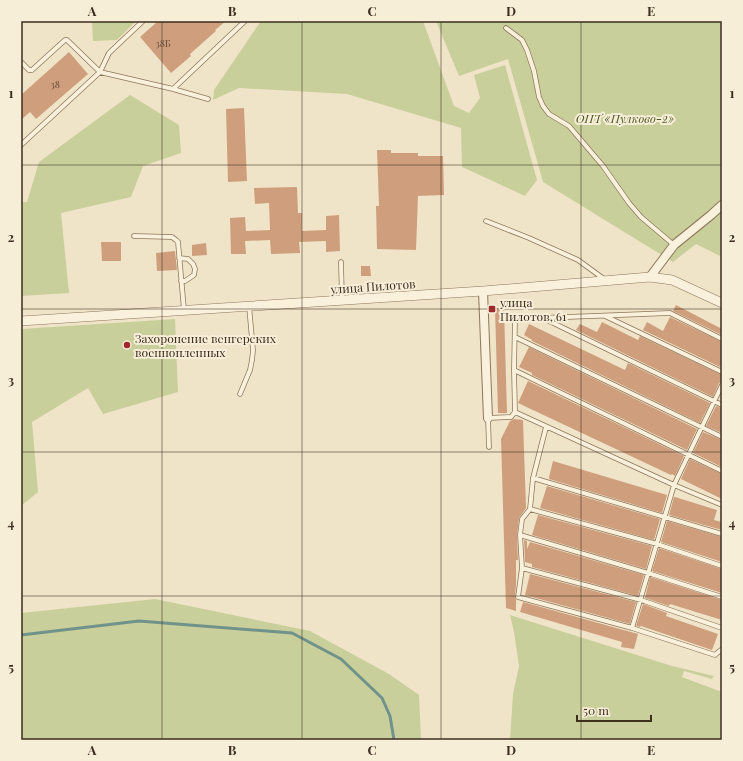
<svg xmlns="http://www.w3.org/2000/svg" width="743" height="761" font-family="'Playfair Display',serif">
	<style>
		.green { fill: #c9cf9b }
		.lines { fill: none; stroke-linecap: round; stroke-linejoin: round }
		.stream { stroke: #6f938a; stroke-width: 3 }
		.building { fill: #cf9f7d }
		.service-casing { stroke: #8d765c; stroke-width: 5.5 }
		.minor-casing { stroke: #8d765c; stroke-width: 10 }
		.tertiary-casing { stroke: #8d765c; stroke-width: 10 }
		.service { stroke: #faf1dc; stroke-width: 4 }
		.minor { stroke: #faf1dc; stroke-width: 8 }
		.tertiary { stroke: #faf1dc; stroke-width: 9 }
		.grid { fill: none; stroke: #3d2e20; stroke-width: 1; stroke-opacity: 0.55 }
		.poi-dot { fill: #9e2a2b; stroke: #f7eed8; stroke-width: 1.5 }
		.labels { text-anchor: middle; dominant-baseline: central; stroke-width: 4; stroke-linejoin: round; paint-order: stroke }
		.number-label { font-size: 10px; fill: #624a37 }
		.park-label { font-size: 12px; font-style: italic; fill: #4d5a26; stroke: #f7eed8 }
		.street-label { font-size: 12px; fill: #3d2e20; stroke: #f7eed8 }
		.poi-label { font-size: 12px; fill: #3d2e20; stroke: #f7eed8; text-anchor: start }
		.neatline { fill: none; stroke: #3d2e20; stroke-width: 1.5 }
		.grid-label { font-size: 13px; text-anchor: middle; font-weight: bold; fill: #3d2e20 }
	</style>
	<rect width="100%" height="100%" fill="#f0e4c8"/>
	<path class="green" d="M 92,21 L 136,21 L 117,40 L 93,41 Z
		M 261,21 L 423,21 L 454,106 L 469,113 L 480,98 L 474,75 L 505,65 L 537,180 L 525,196 L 462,167 L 461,128 L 347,94 L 239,88 L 213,100 L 214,90 Z
		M 436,21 L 722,21 L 722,257 L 696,244 L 673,262 L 543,182 L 508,59 L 459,76 Z
		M 130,95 L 179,125 L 181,153 L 143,166 L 131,197 L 61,213 L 69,293 L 21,296 L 21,202 L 27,202 L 39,162 Z
		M 175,319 L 178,392 L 103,414 L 88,388 L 32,422 L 38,492 L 21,506 L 21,329 Z
		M 155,599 L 310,631 L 389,674 L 419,695 L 421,740 L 21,740 L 21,613 Z
		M 510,615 L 672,666 L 714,676 L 712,679 L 684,671 L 682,677 L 722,692 L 722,740 L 510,740 L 513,694 L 519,666 L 514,632 Z"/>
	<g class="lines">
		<path class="stream" d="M 21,635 L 139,621 L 292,633 L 341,659 L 382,698 L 390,716 L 394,740"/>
	</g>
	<path class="building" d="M 158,21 L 226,21 L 215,30 L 216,31 L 190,54 L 191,56 L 171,73 L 140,37 Z
		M 69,52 L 88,74 L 36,119 L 30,112 L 21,120 L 21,95 Z
		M 244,108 L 247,181 L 228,182 L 226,109 Z
		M 377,150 L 391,150 L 391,153 L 418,153 L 418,156 L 443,156 L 444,195 L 418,196 L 416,250 L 377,249 L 376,206 L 379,206 Z
		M 297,187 L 298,213 L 302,213 L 302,231 L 326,230 L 326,216 L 339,215 L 340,251 L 326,252 L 326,241 L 299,242 L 300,253 L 271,254 L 270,240 L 245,241 L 246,254 L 231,254 L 230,218 L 245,217 L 246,231 L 270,230 L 269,203 L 255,204 L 254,188 Z
		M 101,242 L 121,242 L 121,261 L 102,261 Z
		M 206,243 L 207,255 L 192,256 L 192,245 Z
		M 175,251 L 177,270 L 157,271 L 156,253 Z
		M 361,266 L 370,266 L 371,276 L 361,276 Z
		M 676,305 L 722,329 L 722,335 L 673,311 Z
		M 495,308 L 504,308 L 507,413 L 498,413 Z
		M 670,317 L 722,342 L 722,368 L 643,330 L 647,322 L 663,331 Z
		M 602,322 L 638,340 L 640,336 L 722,375 L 722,382 L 719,383 L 713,397 L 576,330 L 580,324 L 597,332 Z
		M 529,324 L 625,370 L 628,363 L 710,403 L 700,423 L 532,341 L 532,340 L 524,335 Z
		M 529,347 L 697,429 L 687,450 L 532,375 L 532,373 L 519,367 Z
		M 528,381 L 684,456 L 675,476 L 672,474 L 671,475 L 518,403 Z
		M 716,406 L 722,408 L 722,433 L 706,426 Z
		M 514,419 L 523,420 L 526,508 L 519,518 L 517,535 L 518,560 L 516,560 L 516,584 L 515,597 L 516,600 L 516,611 L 506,608 L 501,439 L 510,421 Z
		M 703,432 L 722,440 L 722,467 L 693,453 Z
		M 690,459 L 722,474 L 722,499 L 681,479 Z
		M 553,461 L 667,495 L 662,513 L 549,479 L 549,477 Z
		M 547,486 L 660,519 L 654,540 L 540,508 Z
		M 674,497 L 675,497 L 717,510 L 714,520 L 722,522 L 722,530 L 669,515 Z
		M 538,515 L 652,546 L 646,569 L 532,535 Z
		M 667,521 L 722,537 L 722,562 L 661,542 Z
		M 524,540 L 527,541 L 527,549 L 530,542 L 644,575 L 638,596 L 532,567 L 532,564 L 525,562 Z
		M 659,548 L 722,569 L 722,593 L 652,571 Z
		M 530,574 L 636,602 L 630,624 L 525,595 Z
		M 650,577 L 722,600 L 722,620 L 670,604 L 669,606 L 645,598 Z
		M 523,602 L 638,634 L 634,649 L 621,647 L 622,642 L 520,612 Z
		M 643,604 L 667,613 L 666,616 L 718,634 L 712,650 L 641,626 L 640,627 L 636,626 Z"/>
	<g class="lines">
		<defs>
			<path id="service" d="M 506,28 L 522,40 L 527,50 L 534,71 L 539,97 L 543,106 L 549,114 L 569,126 L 603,166 L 629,203 L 641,217 L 674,245
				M 21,62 L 29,70 L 32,70 L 65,40 L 67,40 L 100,72 L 173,89 L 208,99
				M 173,89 L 245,21
				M 21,145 L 100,72 L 109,53 L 143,21
				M 486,221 L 529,238 L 578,260 L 604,279
				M 134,236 L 172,237 L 176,240 L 178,242 L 184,310
				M 179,258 L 188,259 L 193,264 L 195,269 L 194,275 L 185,281 L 181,281
				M 341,262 L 342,300
				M 605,316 L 722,372
				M 545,319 L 722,405
				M 515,337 L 722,437
				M 722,339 L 670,313 L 515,319 L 514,370 L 515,412 L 674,485 L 722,505
				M 514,370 L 722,471
				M 240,394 L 250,370 L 252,360 L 253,350 L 249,306
				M 546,427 L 533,478 L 530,509 L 522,519 L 520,535 L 522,568 L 518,597 L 632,628 L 715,655 L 722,649
				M 489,447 L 488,418 L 511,417 L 515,412
				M 533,478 L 722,534
				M 530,509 L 657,544 L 722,566
				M 520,535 L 648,573 L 722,597
				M 522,568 L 641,600 L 722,628
				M 632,628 L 674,485 L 722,385"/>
			<path id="minor" d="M 650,277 L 674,245 L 711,215 L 722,205
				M 483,291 L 488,418"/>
			<path id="tertiary" d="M 21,321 L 483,291 L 650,277 L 672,280 L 722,303"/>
		</defs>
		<use href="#service" class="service-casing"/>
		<use href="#minor" class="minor-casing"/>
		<use href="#tertiary" class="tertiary-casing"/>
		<use href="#service" class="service"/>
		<use href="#minor" class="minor"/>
		<use href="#tertiary" class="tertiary"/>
	</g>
	<path class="grid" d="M 162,21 L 162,740M 302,21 L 302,740M 441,21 L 441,740M 581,21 L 581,740M 21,165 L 722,165M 21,309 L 722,309M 21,452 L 722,452M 21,596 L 722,596"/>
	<g class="poi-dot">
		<rect x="488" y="305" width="8" height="8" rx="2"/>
		<circle cx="127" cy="345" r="4"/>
	</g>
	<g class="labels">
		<g class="number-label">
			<text x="163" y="43">38Б</text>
			<text x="55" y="84">38</text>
		</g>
		<g class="park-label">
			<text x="625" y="118">ОНТ «Пулково-2»</text>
		</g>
		<g class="street-label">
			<text transform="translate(373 286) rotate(-4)">улица Пилотов</text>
		</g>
		<g class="poi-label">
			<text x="500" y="302">улица<tspan x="500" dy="14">Пилотов, 61</tspan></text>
			<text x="135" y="338">Захоронение венгерских<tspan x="135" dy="14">военнопленных</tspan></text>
		</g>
	</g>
	<rect width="743" height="761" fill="none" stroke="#f7eed8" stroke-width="44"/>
	<path d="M577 715v6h74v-6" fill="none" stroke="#3d2e20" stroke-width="2"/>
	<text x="583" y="715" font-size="12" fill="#3d2e20" stroke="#f7eed8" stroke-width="3" paint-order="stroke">50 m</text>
	<rect x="22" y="22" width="699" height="717" class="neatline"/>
	<g class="grid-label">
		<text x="92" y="16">A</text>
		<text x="232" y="16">B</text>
		<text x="372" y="16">C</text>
		<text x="511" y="16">D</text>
		<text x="651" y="16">E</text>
		<text x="11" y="98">1</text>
		<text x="732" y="98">1</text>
		<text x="11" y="242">2</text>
		<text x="732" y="242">2</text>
		<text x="11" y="385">3</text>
		<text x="732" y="385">3</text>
		<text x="11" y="528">4</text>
		<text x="732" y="528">4</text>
		<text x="11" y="672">5</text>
		<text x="732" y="672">5</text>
		<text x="92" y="755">A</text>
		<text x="232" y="755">B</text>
		<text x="372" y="755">C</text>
		<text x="511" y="755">D</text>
		<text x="651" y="755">E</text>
	</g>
</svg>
